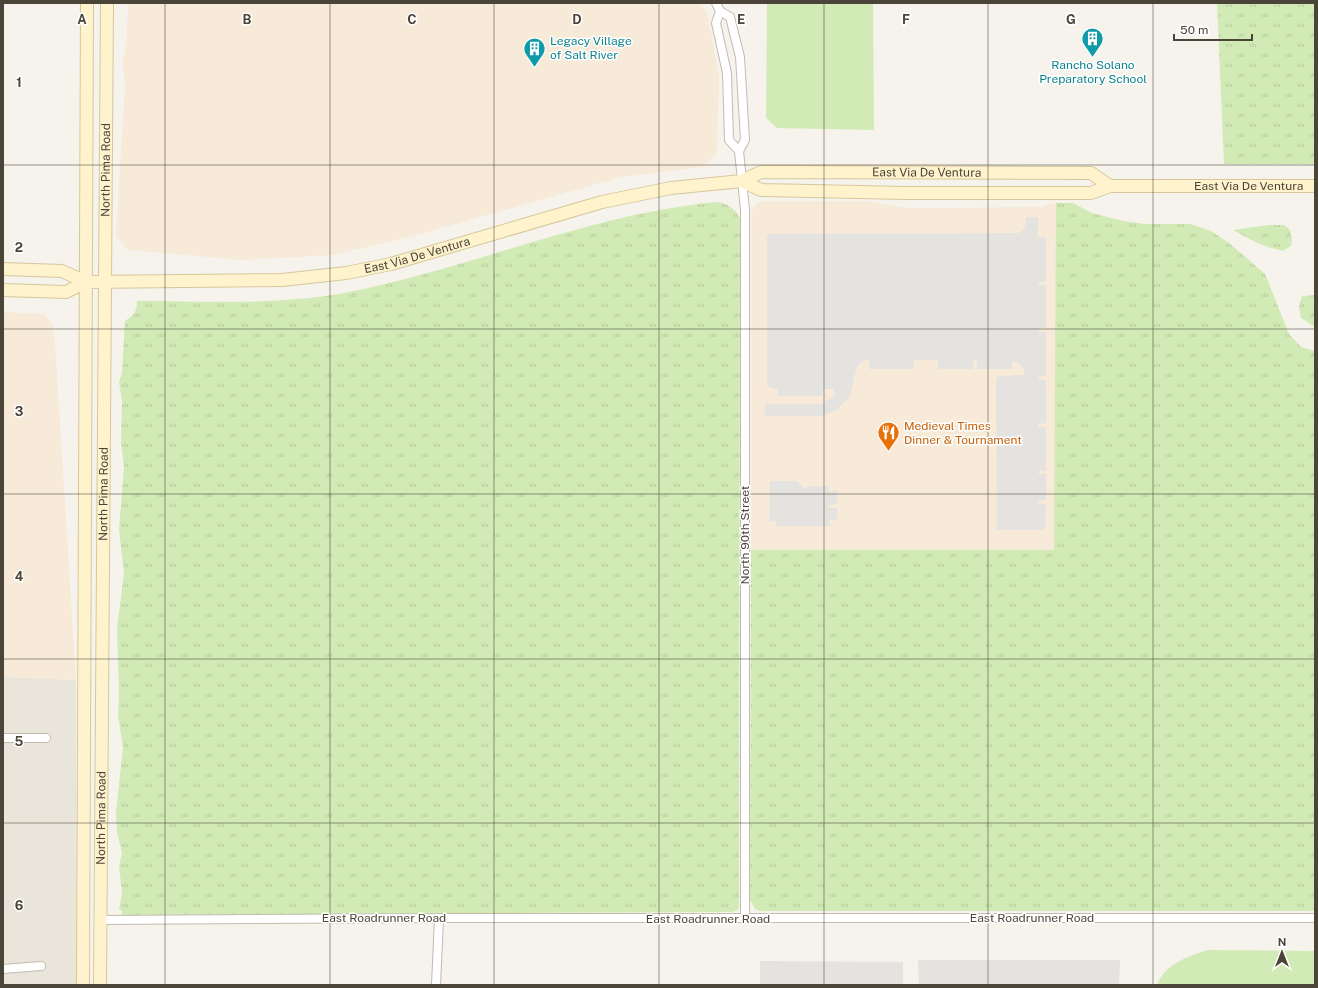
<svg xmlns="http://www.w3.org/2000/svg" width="1318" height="988" font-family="'Public Sans',sans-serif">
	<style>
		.residential { fill: #eae5da }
		.commercial { fill: #f7ead8 }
		.grass { fill: url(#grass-tufts) }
		.pitch { fill: #d2eab5 }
		.parking { fill: #e5e3e0 }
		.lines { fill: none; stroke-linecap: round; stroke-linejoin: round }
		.minor-casing { stroke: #c2bbae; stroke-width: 10 }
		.secondary-casing { stroke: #d6c79b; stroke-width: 14 }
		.minor { stroke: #fff; stroke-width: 8 }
		.secondary { stroke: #fff3cd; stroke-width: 12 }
		.grid { fill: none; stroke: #4b4439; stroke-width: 1; stroke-opacity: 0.55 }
		.labels { text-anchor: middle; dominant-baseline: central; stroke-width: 3; stroke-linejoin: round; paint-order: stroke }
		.culture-label { font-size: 12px; fill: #0d838f; stroke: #fff; text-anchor: start }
		.street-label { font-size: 12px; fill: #4b4439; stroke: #fff }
		.food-label { font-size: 12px; fill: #c56008; stroke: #fff; text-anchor: start }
		.grid-label { font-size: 13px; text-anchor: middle; font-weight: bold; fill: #4b4439; stroke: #fff; stroke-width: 3; stroke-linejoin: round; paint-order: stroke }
	</style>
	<defs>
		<pattern id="grass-tufts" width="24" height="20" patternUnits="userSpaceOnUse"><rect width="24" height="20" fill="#d2eab5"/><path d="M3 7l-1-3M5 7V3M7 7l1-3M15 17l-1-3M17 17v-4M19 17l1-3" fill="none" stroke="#b6ca9c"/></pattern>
	</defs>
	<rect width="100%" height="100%" fill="#f6f3ec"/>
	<path class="residential" d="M 3,677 L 76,680 L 77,985 L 3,985 Z"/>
	<path class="commercial" d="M 128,3 L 699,3 L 707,11 L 719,77 L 717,153 L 703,167 L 622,177 L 413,236 L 333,255 L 242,260 L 128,250 L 116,236 L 125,85 L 123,63 L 127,36 Z
		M 763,201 L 864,201 L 907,208 L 1043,207 L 1048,204 L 1056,203 L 1055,550 L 751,550 L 751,212 L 756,204 Z
		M 3,312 L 44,314 L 52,324 L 55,344 L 76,680 L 3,677 Z"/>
	<path class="grass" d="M 1217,3 L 1315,3 L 1315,164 L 1224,164 Z
		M 716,202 C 726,202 737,210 740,219 L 739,906 L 738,910 L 732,912 L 122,915 L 122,911 L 119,909 L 122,893 L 119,866 L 122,853 L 117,832 L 116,813 L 123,747 L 118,716 L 119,694 L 117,628 L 124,573 L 119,530 L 124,466 L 121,442 L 122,400 L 119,382 L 122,373 L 125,321 C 134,315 137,312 137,301 C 209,301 283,306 354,291 C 476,266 592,214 716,202 Z
		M 1056,203 L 1073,203 L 1092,213 L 1123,221 L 1145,224 L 1191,224 L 1211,231 L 1229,243 L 1265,274 L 1289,334 L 1301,347 L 1315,351 L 1315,911 L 760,911 L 755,909 L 750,900 L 751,550 L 1054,550 Z
		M 1269,225 L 1284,225 L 1290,230 L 1292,239 L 1291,246 L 1283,251 C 1264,247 1250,240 1233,230 Z
		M 1315,295 L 1315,327 L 1301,318 L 1299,307 L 1302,296 Z"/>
	<path class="pitch" d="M 767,3 L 873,3 L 874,130 L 777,128 L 766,118 Z
		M 1208,950 L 1314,951 L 1315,985 L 1157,985 C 1165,964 1188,956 1208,950 Z"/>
	<path class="parking" d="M 1026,217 L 1038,217 L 1038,237 L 1046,238 L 1046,281 L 1038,282 L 1039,285 L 1046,285 L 1046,328 L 1038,329 L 1039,332 L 1046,332 L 1046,376 L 1039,376 L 1039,379 L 1046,380 L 1046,423 L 1038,424 L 1039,427 L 1046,427 L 1046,470 L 1038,471 L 1039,474 L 1046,474 L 1046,500 L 1038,501 L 1039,504 L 1046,504 L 1045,530 L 997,530 L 996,379 L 999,376 L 1025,375 L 1023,367 L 1015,361 L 1012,361 L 1012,369 L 977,369 L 977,361 L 974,360 L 973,369 L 938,369 L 938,360 L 914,360 L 913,369 L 869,369 L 869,360 L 864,361 L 860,363 L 856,370 L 850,396 L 836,411 L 820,416 L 765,416 L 765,404 L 820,404 L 832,398 L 835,393 L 833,389 L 823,389 L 822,396 L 778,396 L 778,389 L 770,388 L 767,385 L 767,237 L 768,234 L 1019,233 L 1025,228 Z
		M 770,481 L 797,481 L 805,489 L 808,486 L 828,486 L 829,491 L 837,491 L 837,504 L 829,505 L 829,508 L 837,508 L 837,520 L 829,520 L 831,526 L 776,526 L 777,522 L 769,521 Z
		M 918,960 L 1120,960 L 1119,985 L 919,985 Z
		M 760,961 L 903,962 L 903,985 L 760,985 Z"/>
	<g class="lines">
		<defs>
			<path id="minor" d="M 716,3 L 720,11 L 730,17 L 740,57 L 745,140 L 739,151
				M 720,11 L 716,23 L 727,73 L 729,140 L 739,151 L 745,210 L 745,919
				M 3,738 L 46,738
				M 100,920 L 439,918 L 1315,918
				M 3,969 L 41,966
				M 436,985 L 439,918"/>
			<g id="secondary">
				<path id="s1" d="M 742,181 L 761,190 L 906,193 L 1091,193 L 1110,186 L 1315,186"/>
				<path d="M 3,269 L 62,271 L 86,282"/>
				<path id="s2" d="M 3,290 L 66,292 L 86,282 L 282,280 L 346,273 L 391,264 L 602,202 L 671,188 L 742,181 L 761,172 L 1091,173 L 1110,186"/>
				<path d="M 83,985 L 87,3"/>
				<path id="s3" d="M 100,985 L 107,3"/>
			</g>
		</defs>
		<use href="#minor" class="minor-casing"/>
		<use href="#secondary" class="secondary-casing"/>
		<use href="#minor" class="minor"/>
		<use href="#secondary" class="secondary"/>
	</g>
	<path class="grid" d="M 165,3 L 165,985M 330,3 L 330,985M 494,3 L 494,985M 659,3 L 659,985M 824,3 L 824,985M 988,3 L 988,985M 1153,3 L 1153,985M 3,165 L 1315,165M 3,329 L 1315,329M 3,494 L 1315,494M 3,659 L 1315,659M 3,823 L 1315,823"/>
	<defs>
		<symbol id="building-pin" viewBox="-11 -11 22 30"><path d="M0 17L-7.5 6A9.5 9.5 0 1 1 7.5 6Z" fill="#0f9aa8" stroke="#fff"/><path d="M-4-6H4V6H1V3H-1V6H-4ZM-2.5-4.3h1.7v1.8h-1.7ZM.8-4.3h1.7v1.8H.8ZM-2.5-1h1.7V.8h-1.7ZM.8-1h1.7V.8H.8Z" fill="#fff"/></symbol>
		<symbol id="restaurant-pin" viewBox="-11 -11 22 30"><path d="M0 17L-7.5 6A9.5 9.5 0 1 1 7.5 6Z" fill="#e8710a" stroke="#fff"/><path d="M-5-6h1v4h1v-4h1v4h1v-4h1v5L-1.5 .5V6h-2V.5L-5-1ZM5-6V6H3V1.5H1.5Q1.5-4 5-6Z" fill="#fff"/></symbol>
	</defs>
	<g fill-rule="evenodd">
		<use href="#building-pin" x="1080" y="26" width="25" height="34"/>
		<use href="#building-pin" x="522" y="36" width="25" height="34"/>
		<use href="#restaurant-pin" x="876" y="420" width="25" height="34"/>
	</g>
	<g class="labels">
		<g class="culture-label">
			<text x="550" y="41">Legacy Village<tspan x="550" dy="14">of Salt River</tspan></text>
			<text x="1093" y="65" text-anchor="middle">Rancho Solano<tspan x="1093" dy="14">Preparatory School</tspan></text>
		</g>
		<g class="street-label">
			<text stroke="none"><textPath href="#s3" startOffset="815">North Pima Road</textPath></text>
			<text stroke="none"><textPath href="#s2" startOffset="940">East Via De Ventura</textPath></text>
			<text stroke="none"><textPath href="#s1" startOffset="510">East Via De Ventura</textPath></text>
			<text stroke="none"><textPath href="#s2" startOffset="419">East Via De Ventura</textPath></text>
			<text stroke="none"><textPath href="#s3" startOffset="491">North Pima Road</textPath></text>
			<text transform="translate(745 535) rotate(-90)">North 90th Street</text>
			<text stroke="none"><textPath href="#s3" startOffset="167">North Pima Road</textPath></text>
			<text x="384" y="918">East Roadrunner Road</text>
			<text x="1032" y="918">East Roadrunner Road</text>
			<text x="708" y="919">East Roadrunner Road</text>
		</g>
		<g class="food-label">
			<text x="904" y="426">Medieval Times<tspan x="904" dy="14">Dinner &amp; Tournament</tspan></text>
		</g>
	</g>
	<g class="grid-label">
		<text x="82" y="24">A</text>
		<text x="247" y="24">B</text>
		<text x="412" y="24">C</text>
		<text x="577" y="24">D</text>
		<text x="741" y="24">E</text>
		<text x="906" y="24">F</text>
		<text x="1071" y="24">G</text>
		<text x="19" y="87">1</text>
		<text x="19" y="252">2</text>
		<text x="19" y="416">3</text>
		<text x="19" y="581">4</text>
		<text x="19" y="746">5</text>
		<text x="19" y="910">6</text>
	</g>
	<rect width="1318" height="988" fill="none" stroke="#4b4439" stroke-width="8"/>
	<g transform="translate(1282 952)" stroke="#ffffff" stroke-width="3" paint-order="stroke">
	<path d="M0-3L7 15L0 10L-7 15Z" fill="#4b4439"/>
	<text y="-6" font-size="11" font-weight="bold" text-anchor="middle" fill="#4b4439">N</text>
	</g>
	<path d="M1174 34v6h78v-6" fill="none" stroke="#4b4439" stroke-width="2"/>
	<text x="1180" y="34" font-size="12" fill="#4b4439" stroke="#ffffff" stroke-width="3" paint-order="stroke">50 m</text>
</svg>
